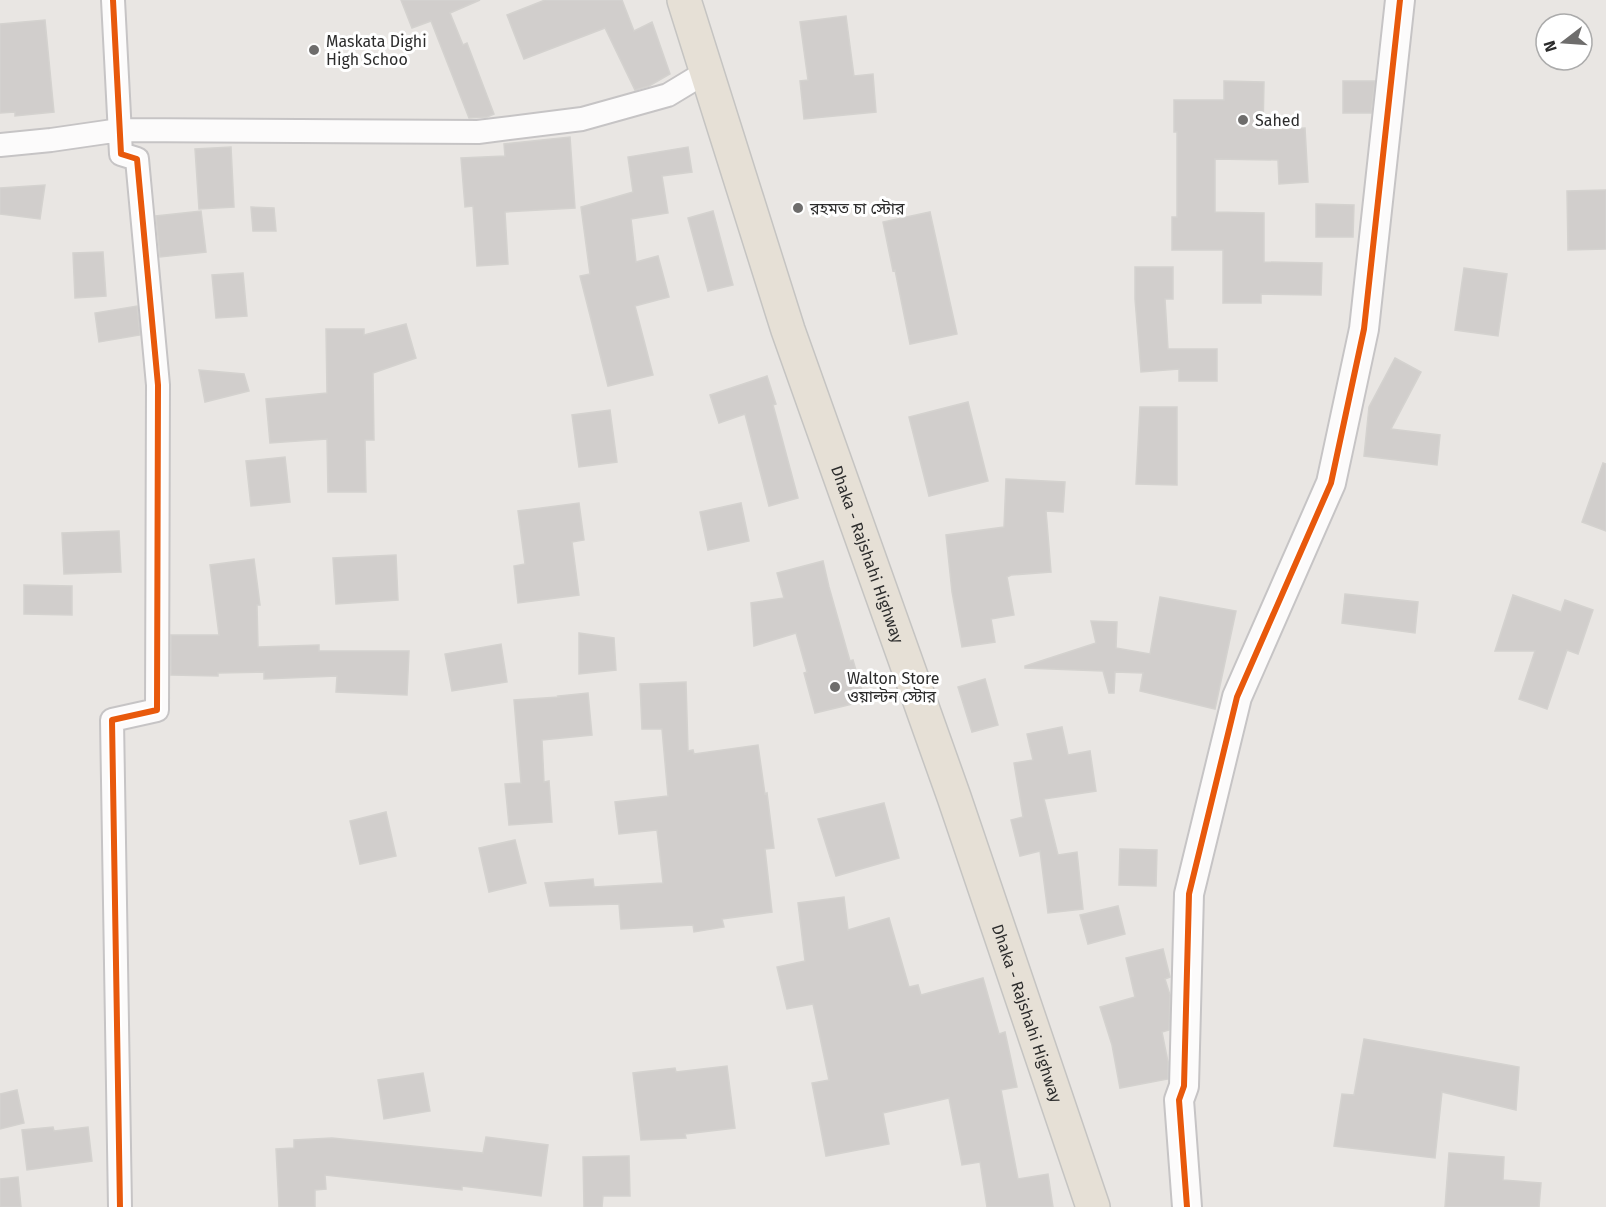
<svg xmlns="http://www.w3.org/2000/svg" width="1606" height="1207" font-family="'Fira Sans','Noto Sans Bengali',sans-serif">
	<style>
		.building { fill: #d1cecc; stroke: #d4d2cf; stroke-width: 1.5 }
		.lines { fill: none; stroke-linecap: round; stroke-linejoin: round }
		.minor-casing { stroke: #c6c4c5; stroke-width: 26 }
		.tertiary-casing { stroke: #c6c4c5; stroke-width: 32 }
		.trunk-casing { stroke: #c5c4c2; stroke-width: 36 }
		.minor { stroke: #fcfbfb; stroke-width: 22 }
		.tertiary { stroke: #fcfbfb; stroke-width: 28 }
		.trunk { stroke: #e6e0d6; stroke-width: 33 }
		.cycleway-casing { stroke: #fff; stroke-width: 10 }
		.cycleway { stroke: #e8590c; stroke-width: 6 }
		.poi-dot { fill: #6e6d6c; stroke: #fff; stroke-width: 2 }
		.labels { text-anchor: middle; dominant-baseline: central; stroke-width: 6; stroke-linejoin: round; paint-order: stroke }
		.poi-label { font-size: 16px; fill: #2c2c2c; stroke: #fff; text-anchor: start }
		.street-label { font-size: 16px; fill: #2c2c2c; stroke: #fff }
	</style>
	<rect width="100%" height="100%" fill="#e9e6e3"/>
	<path class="building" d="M 401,0 L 480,0 L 450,13 L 463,45 L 467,43 L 494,114 L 487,117 L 469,118 L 431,21 L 412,28 Z
		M 545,0 L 622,0 L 634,31 L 652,22 L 670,74 L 649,86 L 635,90 L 605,28 L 524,59 L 507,15 Z
		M 846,16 L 854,76 L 873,74 L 876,112 L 804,119 L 800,81 L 808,80 L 800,22 Z
		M 45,20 L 54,112 L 15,116 L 15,112 L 0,113 L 0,24 Z
		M 1224,81 L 1264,82 L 1263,130 L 1305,128 L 1308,182 L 1279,184 L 1278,160 L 1215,159 L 1215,212 L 1264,213 L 1264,262 L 1322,263 L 1321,295 L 1261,294 L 1261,303 L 1223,303 L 1223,250 L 1172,250 L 1172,217 L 1177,217 L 1177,132 L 1174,132 L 1174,100 L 1224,100 Z
		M 1343,81 L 1375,81 L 1371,113 L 1343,113 Z
		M 570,137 L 575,208 L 505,212 L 508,264 L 477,266 L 473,206 L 465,207 L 461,158 L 505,156 L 504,144 Z
		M 231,147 L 234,207 L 199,209 L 195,149 Z
		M 688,147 L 692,172 L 662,176 L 668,213 L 631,219 L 636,262 L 658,256 L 669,297 L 635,306 L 653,375 L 608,386 L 580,276 L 590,274 L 581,207 L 633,192 L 628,157 Z
		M 45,185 L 40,219 L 0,214 L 0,188 Z
		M 1606,190 L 1606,249 L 1568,250 L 1567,191 Z
		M 1316,204 L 1354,205 L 1353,237 L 1316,237 Z
		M 251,207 L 274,208 L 276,231 L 253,231 Z
		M 201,211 L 206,252 L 160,257 L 156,216 Z
		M 713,211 L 733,285 L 708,291 L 688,218 Z
		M 930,212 L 957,334 L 910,344 L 895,270 L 893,271 L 883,222 Z
		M 103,252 L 106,296 L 75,298 L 73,253 Z
		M 1135,267 L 1173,267 L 1173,299 L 1165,299 L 1168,349 L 1217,349 L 1217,381 L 1179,381 L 1179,369 L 1141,372 L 1135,299 Z
		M 1464,268 L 1507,274 L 1498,336 L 1455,330 Z
		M 243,273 L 247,316 L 216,318 L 212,275 Z
		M 137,306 L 140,335 L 99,342 L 95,313 Z
		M 406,324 L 416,358 L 373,373 L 374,440 L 365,440 L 366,492 L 328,492 L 327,439 L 270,443 L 266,399 L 327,393 L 326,329 L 364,329 L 364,335 Z
		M 1395,358 L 1421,372 L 1391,429 L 1440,435 L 1437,465 L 1364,456 L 1369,407 Z
		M 199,370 L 244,374 L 249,391 L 205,402 Z
		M 767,376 L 776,404 L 773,405 L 798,498 L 769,506 L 745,414 L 719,423 L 710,395 Z
		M 968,402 L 988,481 L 929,496 L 909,417 Z
		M 1140,407 L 1177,407 L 1177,485 L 1136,484 Z
		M 610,410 L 617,462 L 579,467 L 572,415 Z
		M 285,457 L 290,502 L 251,506 L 246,461 Z
		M 1603,463 L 1606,464 L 1606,531 L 1582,522 Z
		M 1006,479 L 1065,482 L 1063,512 L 1046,511 L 1051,572 L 1011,575 L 1007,577 L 1014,615 L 991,619 L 995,642 L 962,647 L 952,592 L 946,535 L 1004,527 Z
		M 579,503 L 584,540 L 572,542 L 579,595 L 518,603 L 514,566 L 525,564 L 518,511 Z
		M 741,503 L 749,541 L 708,550 L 700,512 Z
		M 119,531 L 121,572 L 64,574 L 62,533 Z
		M 396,555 L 398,600 L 336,604 L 333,558 Z
		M 254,559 L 260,605 L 257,605 L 258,647 L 319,645 L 319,651 L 409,651 L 407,695 L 336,692 L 337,676 L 264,679 L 264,672 L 218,673 L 218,676 L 171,675 L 171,635 L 219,635 L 210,565 Z
		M 823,561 L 829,587 L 850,661 L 853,660 L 865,701 L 815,713 L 804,673 L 807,672 L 796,633 L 754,646 L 751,603 L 784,598 L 777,573 Z
		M 24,585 L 72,586 L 72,615 L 24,614 Z
		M 1345,594 L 1418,602 L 1415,633 L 1342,623 Z
		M 1513,595 L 1561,612 L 1565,600 L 1593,610 L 1578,654 L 1567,650 L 1547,709 L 1519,699 L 1535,651 L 1495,651 Z
		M 1160,597 L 1236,611 L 1215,709 L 1140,691 L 1143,673 L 1115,672 L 1114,693 L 1109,693 L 1103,671 L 1025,668 L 1025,666 L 1096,643 L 1091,621 L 1117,622 L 1116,648 L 1150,654 Z
		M 579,633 L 614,638 L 616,670 L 579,674 Z
		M 501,644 L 507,682 L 452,691 L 445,654 Z
		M 985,679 L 998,725 L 972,732 L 958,687 Z
		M 686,682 L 688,751 L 693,750 L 694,754 L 758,745 L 765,794 L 767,793 L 774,848 L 765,849 L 772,912 L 722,919 L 724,927 L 694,932 L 693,925 L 621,929 L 619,904 L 550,906 L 545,883 L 593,879 L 594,887 L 663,883 L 657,830 L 619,834 L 615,802 L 668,796 L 662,729 L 642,729 L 640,684 Z
		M 588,693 L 592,735 L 542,740 L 544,782 L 549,781 L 552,822 L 509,825 L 505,784 L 521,783 L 514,700 L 559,697 L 558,696 Z
		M 1062,727 L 1068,755 L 1090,751 L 1096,791 L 1044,799 L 1058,855 L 1077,852 L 1083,909 L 1048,913 L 1040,851 L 1020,856 L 1011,820 L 1023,817 L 1014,763 L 1033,760 L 1027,734 Z
		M 884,803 L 899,858 L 836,876 L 818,819 Z
		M 386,812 L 396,856 L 360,864 L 350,821 Z
		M 515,840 L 526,883 L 489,892 L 479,848 Z
		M 1120,849 L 1157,850 L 1156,886 L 1119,885 Z
		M 844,897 L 848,930 L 889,918 L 909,987 L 918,985 L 921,995 L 983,978 L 999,1034 L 1005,1032 L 1017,1087 L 1001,1090 L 1018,1179 L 1048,1174 L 1053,1207 L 987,1207 L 980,1162 L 962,1165 L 949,1098 L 883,1113 L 889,1144 L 826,1156 L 812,1083 L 829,1080 L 813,1004 L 787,1009 L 777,967 L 805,961 L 798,903 Z
		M 1118,906 L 1125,934 L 1088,944 L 1080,915 Z
		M 1163,949 L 1170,977 L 1165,979 L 1170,995 L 1169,1030 L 1162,1032 L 1168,1062 L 1168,1079 L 1120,1088 L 1112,1045 L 1100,1007 L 1135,997 L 1126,958 Z
		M 1364,1039 L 1519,1067 L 1516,1110 L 1442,1092 L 1435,1158 L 1334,1146 L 1342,1094 L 1354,1095 Z
		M 727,1066 L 735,1128 L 685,1134 L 686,1138 L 641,1140 L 633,1073 L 675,1068 L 676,1072 Z
		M 423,1073 L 430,1111 L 384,1119 L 378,1080 Z
		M 17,1090 L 24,1123 L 0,1129 L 0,1094 Z
		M 53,1127 L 54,1131 L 88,1127 L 92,1161 L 27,1170 L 22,1130 Z
		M 486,1137 L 548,1145 L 541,1196 L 462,1186 L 462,1190 L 325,1175 L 326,1189 L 315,1190 L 315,1207 L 279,1207 L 276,1149 L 294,1148 L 294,1140 L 332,1138 L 483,1153 Z
		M 1449,1153 L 1504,1157 L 1503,1180 L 1541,1183 L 1539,1207 L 1445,1207 Z
		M 629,1156 L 630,1196 L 603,1196 L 602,1207 L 584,1207 L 583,1157 Z
		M 18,1177 L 21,1207 L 0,1207 L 0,1179 Z"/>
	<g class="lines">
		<defs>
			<path id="minor" d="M 113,0 L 121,154 L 137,159 L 158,385 L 157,710 L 112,720 L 120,1207
				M 0,145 L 51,140 L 120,130 L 478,132 L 582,119 L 668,95 L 706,72"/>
			<path id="tertiary" d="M 1187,1207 L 1179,1100 L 1184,1086 L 1189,894 L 1237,697 L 1331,483 L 1364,329 L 1400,0"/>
			<g id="trunk">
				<path id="s1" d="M 684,0 L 788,330 L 954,797 L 1093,1207"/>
			</g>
		</defs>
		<use href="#minor" class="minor-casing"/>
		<use href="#tertiary" class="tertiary-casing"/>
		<use href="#trunk" class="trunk-casing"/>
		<use href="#minor" class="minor"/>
		<use href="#tertiary" class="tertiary"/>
		<use href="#trunk" class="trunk"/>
		<defs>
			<path id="cycleway" d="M 113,0 L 121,154 L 137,159 L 158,385 L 157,710 L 112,720 L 120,1207
				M 1187,1207 L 1179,1100 L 1184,1086 L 1189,894 L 1237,697 L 1331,483 L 1364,329 L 1400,0"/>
		</defs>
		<use href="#cycleway" class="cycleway-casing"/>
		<use href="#cycleway" class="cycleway"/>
	</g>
	<g class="poi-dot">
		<circle cx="314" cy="50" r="6"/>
		<circle cx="1243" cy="120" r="6"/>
		<circle cx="798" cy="208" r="6"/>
		<circle cx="835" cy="687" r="6"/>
	</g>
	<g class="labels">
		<g class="poi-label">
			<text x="326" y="41">Maskata Dighi<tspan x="326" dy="18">High Schoo</tspan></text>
			<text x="1255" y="120">Sahed</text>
			<text x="810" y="208">রহমত চা স্টোর</text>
			<text x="847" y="678">Walton Store<tspan x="847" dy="18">ওয়াল্টন স্টোর</tspan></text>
		</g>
		<g class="street-label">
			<text stroke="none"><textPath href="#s1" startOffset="584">Dhaka - Rajshahi Highway</textPath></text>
			<text stroke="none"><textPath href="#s1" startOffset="1070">Dhaka - Rajshahi Highway</textPath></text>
		</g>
	</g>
	<g transform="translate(1564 42) rotate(253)"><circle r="28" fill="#ffffff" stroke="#ababab" stroke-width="1.5"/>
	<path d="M0-4.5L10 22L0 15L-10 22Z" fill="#6e6d6c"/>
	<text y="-9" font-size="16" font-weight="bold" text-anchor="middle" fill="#2c2c2c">N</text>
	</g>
</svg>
